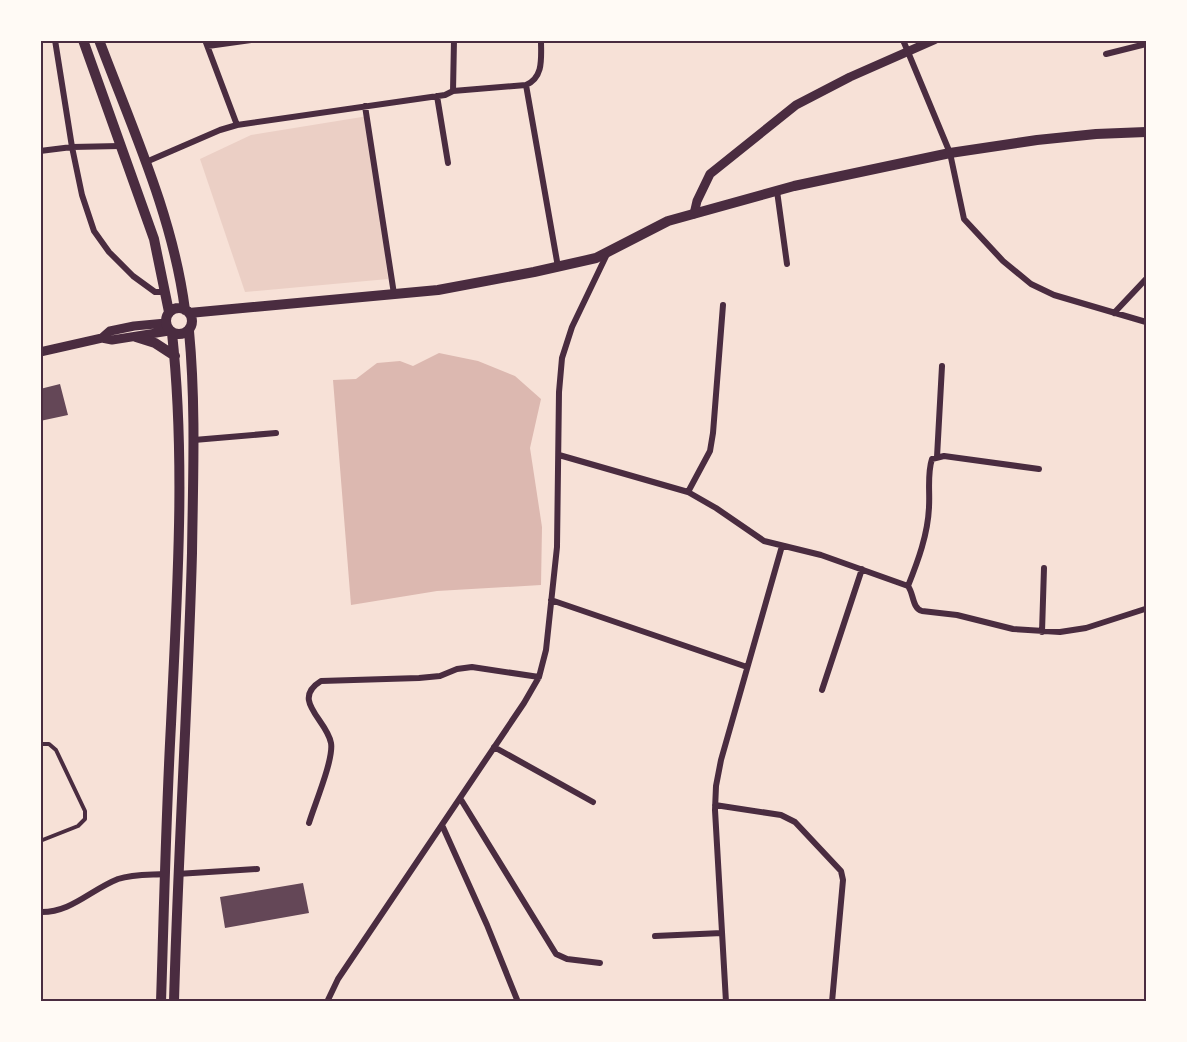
<svg xmlns="http://www.w3.org/2000/svg" width="1187" height="1042" font-family="'DejaVu Sans',sans-serif">
	<style>
		.green { fill: #ebcfc5 }
		.water { fill: #dcb8b0 }
		.building { fill: #644757 }
		.lines { fill: none; stroke-linecap: round; stroke-linejoin: round }
		.service { stroke: #4a2c40; stroke-width: 4 }
		.minor { stroke: #4a2c40; stroke-width: 6 }
		.tertiary { stroke: #4a2c40; stroke-width: 9 }
		.secondary { stroke: #4a2c40; stroke-width: 10 }
		.neatline { fill: none; stroke: #4a2c40; stroke-width: 2 }
	</style>
	<rect width="100%" height="100%" fill="#f7e1d7"/>
	<path class="green" d="M 368,116 L 388,279 L 245,292 L 200,159 L 251,135 Z"/>
	<path class="water" d="M 439,353 L 478,361 L 515,376 L 541,399 L 530,448 L 542,527 L 541,585 L 437,591 L 351,605 L 333,380 L 356,379 L 377,363 L 400,361 L 413,366 Z"/>
	<path class="building" d="M 60,384 L 68,415 L 40,421 L 40,389 Z
		M 303,883 L 309,913 L 225,928 L 220,897 Z"/>
	<g class="lines">
		<path class="service" d="M 40,744 L 49,744 L 56,750 L 85,811 L 85,819 L 78,826 L 40,841"/>
		<path class="minor" d="M 55,40 L 72,147 L 82,195 L 94,231 L 109,252 L 133,276 L 155,292 L 165,292
			M 205,40 L 237,125
			M 903,40 L 950,153 L 964,219 L 1003,261 L 1031,284 L 1054,295 L 1146,322
			M 208,46 L 251,40
			M 1106,54 L 1146,44
			M 526,85 L 558,267
			M 453,91 L 526,85 C 544,77 541,58 541,40
			M 437,96 L 448,163
			M 365,106 L 394,294
			M 40,151 L 72,147 L 120,146
			M 146,162 L 220,130 L 237,125 L 445,95 L 453,91 L 454,40
			M 777,191 L 787,264
			M 1114,313 L 1146,279
			M 194,440 L 276,433
			M 559,455 L 688,492 L 716,508 L 764,541 L 821,555 L 908,586 C 914,594 912,608 922,611 L 957,615 L 1013,629 L 1060,632 L 1086,628 L 1145,609
			M 937,457 L 942,366
			M 688,492 L 710,451 L 713,433 L 723,305
			M 908,586 C 918,561 928,534 929,507 C 930,491 927,474 932,459 L 944,456 L 1039,469
			M 551,600 L 747,667
			M 1042,632 L 1044,568
			M 822,690 L 862,569
			M 494,747 L 593,802
			M 460,798 L 556,954 L 567,959 L 600,963
			M 715,805 L 781,815 L 795,822 L 841,871 L 843,880 L 832,1002
			M 309,823 C 314,806 334,759 331,743 C 327,720 290,700 321,681 L 419,678 L 440,676 L 457,669 L 472,667 L 539,677
			M 442,825 L 487,925 L 518,1002
			M 177,874 L 257,869
			M 40,912 C 71,913 90,890 118,879 C 133,874 149,875 165,874
			M 655,936 L 722,933
			M 327,1002 L 338,979 L 524,703 L 539,677 L 546,650 L 557,547 L 559,392 L 562,358 L 572,327 L 608,252
			M 726,1002 L 715,810 L 716,786 L 721,760 L 782,546"/>
		<path class="tertiary" d="M 694,214 L 697,201 L 710,174 L 796,105 L 850,77 L 934,40
			M 102,338 L 112,340 L 169,331
			M 40,352 L 102,338 L 110,331 L 134,326 L 166,323"/>
		<path class="secondary" d="M 83,40 L 154,239 L 169,312
			M 99,40 C 132,128 173,216 185,310
			M166 321a13 13 0 1 1 26 0a13 13 0 1 1-26 0Z
			M 189,313 L 438,290 L 534,272 L 596,258 L 668,221 L 794,186 L 950,153 L 1037,140 L 1096,134 L 1146,132
			M 136,337 L 155,343 L 175,356
			M 161,1002 C 164,909 166,816 171,724 C 177,594 186,463 172,333
			M 174,1002 C 178,852 188,702 192,553 C 193,478 196,405 189,331"/>
	</g>
	<rect width="1187" height="1042" fill="none" stroke="#fffaf5" stroke-width="84"/>
	<rect x="42" y="42" width="1103" height="958" class="neatline"/>
</svg>
